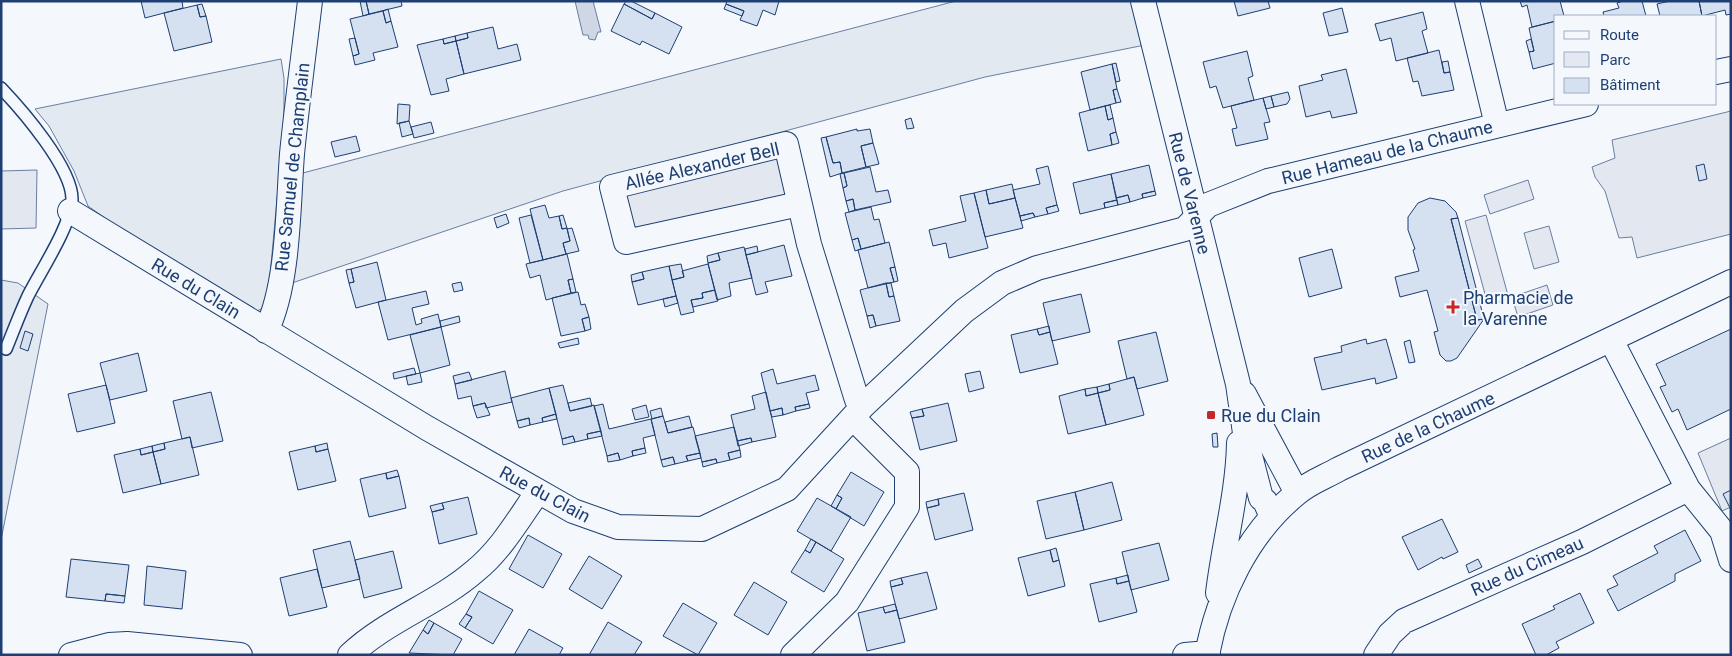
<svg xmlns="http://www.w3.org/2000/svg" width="1732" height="656" font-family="Roboto,sans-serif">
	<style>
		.green { fill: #e3e9f0; stroke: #687fa3 }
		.parking { fill: #e3e8f0; stroke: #687fa3 }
		.water { fill: #cfd7e4; stroke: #687fa3 }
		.building { fill: #d5e0f0; stroke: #1d3f73 }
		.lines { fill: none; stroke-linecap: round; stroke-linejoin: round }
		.lane-casing { stroke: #1d3f73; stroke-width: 14 }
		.street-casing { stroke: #1d3f73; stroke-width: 26 }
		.lane { stroke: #f4f7fb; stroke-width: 11 }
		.street { stroke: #f4f7fb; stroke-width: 24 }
		.poi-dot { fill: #c62828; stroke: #f4f7fb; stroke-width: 2 }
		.labels { text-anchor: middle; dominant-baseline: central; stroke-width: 4; stroke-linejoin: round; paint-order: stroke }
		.street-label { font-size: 18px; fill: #1d3f73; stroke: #f4f7fb }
		.poi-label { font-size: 18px; fill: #1d3f73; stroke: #f4f7fb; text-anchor: start }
	</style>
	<rect width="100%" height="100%" fill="#f4f7fb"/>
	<path class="green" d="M 956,1 L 1131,1 L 1145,45 L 985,77 L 563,191 L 289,284 L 299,174 Z
		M 281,59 L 284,78 L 284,122 L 269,287 L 263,308 L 255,312 L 159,256 L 88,206 L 74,171 L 49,126 L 35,109 Z
		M 1,280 L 18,283 L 48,304 L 1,540 Z"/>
	<path class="parking" d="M 1731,111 L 1731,234 L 1637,258 L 1632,237 L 1619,238 L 1605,191 L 1595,177 L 1592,167 L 1615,158 L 1612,140 Z
		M 781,153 L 792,198 L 631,236 L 620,191 Z
		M 37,170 L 36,228 L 1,229 L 1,171 Z
		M 1528,180 L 1534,199 L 1490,214 L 1484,195 Z
		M 1486,215 L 1509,299 L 1488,305 L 1465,221 Z
		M 1549,226 L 1559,262 L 1534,269 L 1524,233 Z
		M 1547,285 L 1553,305 L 1518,317 L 1512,297 Z
		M 1731,438 L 1731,507 L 1722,511 L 1698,453 Z"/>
	<path class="water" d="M 575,1 L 593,1 L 601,32 L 598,32 L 595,40 L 589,39 L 588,35 L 583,35 Z"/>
	<path class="building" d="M 141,1 L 182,1 L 183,8 L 145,18 Z
		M 360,1 L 366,1 L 369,14 L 363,16 Z
		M 366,1 L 401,1 L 402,6 L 369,14 Z
		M 626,1 L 631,1 L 655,13 L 652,19 L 624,4 Z
		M 727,1 L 779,1 L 775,15 L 763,10 L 757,26 L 740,20 L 744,11 L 726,4 Z
		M 1234,1 L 1268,1 L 1270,8 L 1238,16 Z
		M 1520,1 L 1560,1 L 1564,16 L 1556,16 L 1556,21 L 1532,27 L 1527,5 L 1522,7 Z
		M 1623,1 L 1642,1 L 1646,16 L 1604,16 L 1603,12 L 1619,8 L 1617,3 Z
		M 1670,1 L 1699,1 L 1702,16 L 1660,16 L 1657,4 Z
		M 1699,1 L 1731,1 L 1731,14 L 1726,15 L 1725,10 L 1702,16 Z
		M 202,4 L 206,16 L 200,17 L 197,5 Z
		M 624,4 L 652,19 L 655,13 L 682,27 L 669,54 L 642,41 L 640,45 L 611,31 Z
		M 726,4 L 744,11 L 742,16 L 724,9 Z
		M 197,5 L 200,17 L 206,16 L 212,42 L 174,51 L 164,13 Z
		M 1342,8 L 1348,32 L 1329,36 L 1323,13 Z
		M 388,9 L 391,21 L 386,23 L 383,11 Z
		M 383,11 L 386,23 L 391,21 L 398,47 L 373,53 L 375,60 L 355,65 L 353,56 L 359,54 L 350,19 Z
		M 1423,12 L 1427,29 L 1422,31 L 1428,53 L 1396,61 L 1391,38 L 1380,41 L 1375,24 Z
		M 1556,21 L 1556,63 L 1533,69 L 1529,52 L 1534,51 L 1529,28 Z
		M 493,27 L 498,49 L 517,44 L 521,60 L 464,74 L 456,41 L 468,38 L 467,33 Z
		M 467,33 L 468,38 L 456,41 L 455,36 Z
		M 455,36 L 456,41 L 444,44 L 443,39 Z
		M 355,38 L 359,54 L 353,56 L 349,39 Z
		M 443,39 L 444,44 L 456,41 L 464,74 L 446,79 L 449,91 L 431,95 L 417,45 Z
		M 1531,39 L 1534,51 L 1529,52 L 1526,41 Z
		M 1439,50 L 1444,73 L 1450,72 L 1454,90 L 1422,96 L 1418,81 L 1413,82 L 1407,58 Z
		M 1247,51 L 1253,76 L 1248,78 L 1254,100 L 1223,108 L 1216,86 L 1210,88 L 1203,62 Z
		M 1448,61 L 1450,72 L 1444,73 L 1442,62 Z
		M 1116,63 L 1120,81 L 1116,82 L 1112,64 Z
		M 1112,64 L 1117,89 L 1113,90 L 1116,103 L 1090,110 L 1081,72 Z
		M 1346,69 L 1357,113 L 1332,118 L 1330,111 L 1306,117 L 1299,86 L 1323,80 L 1321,75 Z
		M 1117,89 L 1121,102 L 1116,103 L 1113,90 Z
		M 1288,92 L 1290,99 L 1287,104 L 1274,107 L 1271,96 Z
		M 1271,96 L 1274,107 L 1266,109 L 1263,98 Z
		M 1263,98 L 1270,122 L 1264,123 L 1268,139 L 1236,146 L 1232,129 L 1237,128 L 1231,106 Z
		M 398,104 L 410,105 L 409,121 L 397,124 Z
		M 1110,105 L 1113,118 L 1108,120 L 1105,106 Z
		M 1105,106 L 1108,120 L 1113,118 L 1116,132 L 1110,134 L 1112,145 L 1088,151 L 1079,113 Z
		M 911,118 L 914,128 L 907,129 L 905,120 Z
		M 409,121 L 413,134 L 402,137 L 399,123 Z
		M 431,122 L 434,133 L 414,138 L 411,127 Z
		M 857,129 L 857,131 L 870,129 L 873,143 L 861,146 L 866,167 L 842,173 L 840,162 L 833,163 L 826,137 Z
		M 1116,132 L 1119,143 L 1112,145 L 1110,134 Z
		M 356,136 L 360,151 L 335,157 L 331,142 Z
		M 826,137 L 833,163 L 840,162 L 842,173 L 830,177 L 821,138 Z
		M 873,143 L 879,164 L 866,167 L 861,146 Z
		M 1704,164 L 1707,179 L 1699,181 L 1696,166 Z
		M 1149,165 L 1155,191 L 1142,194 L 1143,198 L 1130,202 L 1128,195 L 1116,198 L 1111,174 Z
		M 1048,166 L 1057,205 L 1046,208 L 1048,214 L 1035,217 L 1033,213 L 1020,216 L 1013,190 L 1040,184 L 1036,169 Z
		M 870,167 L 876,192 L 888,190 L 891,202 L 855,210 L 853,199 L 846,201 L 843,188 L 847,186 L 844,173 Z
		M 844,173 L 847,186 L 843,188 L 840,174 Z
		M 1111,174 L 1117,200 L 1104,203 L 1105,208 L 1080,214 L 1073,183 Z
		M 1012,184 L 1015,198 L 989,204 L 986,190 Z
		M 986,190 L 989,204 L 1015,198 L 1023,228 L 985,237 L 974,193 Z
		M 1155,191 L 1156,195 L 1143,198 L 1142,194 Z
		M 974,193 L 988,248 L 949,258 L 946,243 L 933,246 L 929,230 L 966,221 L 960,196 Z
		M 1128,195 L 1130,202 L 1118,205 L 1116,198 Z
		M 1430,198 L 1445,201 L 1456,212 L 1458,218 L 1451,219 L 1477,320 L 1484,319 L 1457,358 L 1451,361 L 1446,361 L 1440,355 L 1434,332 L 1438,331 L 1427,290 L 1400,297 L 1395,277 L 1419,271 L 1413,250 L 1415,249 L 1408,230 L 1408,217 L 1418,203 Z
		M 853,199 L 855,210 L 849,212 L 846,201 Z
		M 1117,200 L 1118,205 L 1105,208 L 1104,203 Z
		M 545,205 L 549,218 L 559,216 L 562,229 L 567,228 L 570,241 L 563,243 L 566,254 L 543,260 L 530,209 Z
		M 1057,205 L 1059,211 L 1048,214 L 1046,208 Z
		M 871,207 L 874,220 L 879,219 L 885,243 L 861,249 L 858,238 L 852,240 L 845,213 Z
		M 1033,213 L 1035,217 L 1021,221 L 1020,216 Z
		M 506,214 L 509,223 L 497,228 L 494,218 Z
		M 531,215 L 543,260 L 530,263 L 519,218 Z
		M 563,215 L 567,228 L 562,229 L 559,216 Z
		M 1458,218 L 1484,319 L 1477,320 L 1451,219 Z
		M 572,228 L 579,251 L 566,254 L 563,243 L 570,241 L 567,229 Z
		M 858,238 L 861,249 L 855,251 L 852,240 Z
		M 889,242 L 895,267 L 890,268 L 894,282 L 868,288 L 858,250 Z
		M 784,245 L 792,276 L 765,282 L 768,292 L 756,295 L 746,255 Z
		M 757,246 L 758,252 L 746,255 L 745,249 Z
		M 744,247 L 752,278 L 729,283 L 731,296 L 717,300 L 708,263 L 720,260 L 718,253 Z
		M 1332,249 L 1342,288 L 1309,297 L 1299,258 Z
		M 718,253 L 720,260 L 708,263 L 707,256 Z
		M 567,254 L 573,279 L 568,280 L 571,293 L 546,300 L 540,275 L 530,278 L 526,264 Z
		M 377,262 L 386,300 L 356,308 L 349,283 L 354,282 L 351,269 Z
		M 681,264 L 684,277 L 672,280 L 669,266 Z
		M 708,264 L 715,290 L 702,293 L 703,298 L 691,300 L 694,312 L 681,315 L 672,280 L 684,277 L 682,271 Z
		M 669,266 L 676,296 L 638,305 L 632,282 L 644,279 L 642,272 Z
		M 895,267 L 898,281 L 894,282 L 890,268 Z
		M 351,269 L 354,282 L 349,283 L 346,270 Z
		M 642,272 L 644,279 L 632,282 L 631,275 Z
		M 573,279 L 576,292 L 571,293 L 568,280 Z
		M 461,282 L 463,290 L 454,292 L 452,284 Z
		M 886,283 L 891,283 L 894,296 L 889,297 Z
		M 886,283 L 889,297 L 894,296 L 900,321 L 876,326 L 873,315 L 867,316 L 860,290 Z
		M 715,290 L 718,301 L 693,307 L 691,300 L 703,298 L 702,293 Z
		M 426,291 L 429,304 L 412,308 L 416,325 L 422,323 L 421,319 L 438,314 L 441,327 L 388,340 L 378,302 Z
		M 578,292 L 581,305 L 585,304 L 589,317 L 582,319 L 585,331 L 561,336 L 552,298 Z
		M 1081,294 L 1090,332 L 1052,341 L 1043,303 Z
		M 676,296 L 678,303 L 665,307 L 663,299 Z
		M 873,315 L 876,326 L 870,328 L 867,316 Z
		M 459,316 L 460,322 L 441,327 L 440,321 Z
		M 589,317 L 591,329 L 585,331 L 582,319 Z
		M 1049,326 L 1050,332 L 1039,335 L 1037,329 Z
		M 441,327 L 450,365 L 420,373 L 410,335 Z
		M 1037,329 L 1039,335 L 1050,332 L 1058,364 L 1020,373 L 1011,335 Z
		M 1731,329 L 1731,409 L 1687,430 L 1678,409 L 1672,412 L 1660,387 L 1666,385 L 1656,364 Z
		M 25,331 L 33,334 L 28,351 L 20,348 Z
		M 1156,332 L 1168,381 L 1137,389 L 1134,377 L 1127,379 L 1118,341 Z
		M 578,338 L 579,344 L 560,348 L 558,343 Z
		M 1366,339 L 1367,344 L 1386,339 L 1397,378 L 1376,384 L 1375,378 L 1322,390 L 1314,358 L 1342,352 L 1341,346 Z
		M 1410,340 L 1415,362 L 1409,363 L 1404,342 Z
		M 138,353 L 147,391 L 110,400 L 100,363 Z
		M 414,368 L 416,374 L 394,379 L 393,373 Z
		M 773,369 L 777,384 L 815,375 L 819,390 L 806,393 L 809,404 L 795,407 L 796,411 L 783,415 L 782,408 L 770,411 L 761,373 Z
		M 505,371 L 512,402 L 486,408 L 485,403 L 473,406 L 471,396 L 458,399 L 455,384 Z
		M 980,371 L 984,388 L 969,392 L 965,374 Z
		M 469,372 L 472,380 L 455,384 L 453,376 Z
		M 420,373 L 422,382 L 408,385 L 406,376 Z
		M 1134,377 L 1144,415 L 1106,425 L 1098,393 L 1110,390 L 1109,384 Z
		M 1109,384 L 1110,390 L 1098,393 L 1097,387 Z
		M 106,385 L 115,423 L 77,432 L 68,394 Z
		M 563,385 L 570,411 L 594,405 L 601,431 L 587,434 L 588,439 L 575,442 L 573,436 L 562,439 L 549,388 Z
		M 1097,387 L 1098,393 L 1086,396 L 1085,389 Z
		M 549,388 L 556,414 L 542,418 L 543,422 L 530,425 L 529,418 L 517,421 L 511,398 Z
		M 1085,389 L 1086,396 L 1098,393 L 1106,425 L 1068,434 L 1059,396 Z
		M 211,392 L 223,441 L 192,448 L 190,437 L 182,439 L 173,401 Z
		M 766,392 L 776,437 L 752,442 L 751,438 L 737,441 L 731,415 L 755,409 L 752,396 Z
		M 590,398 L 592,406 L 570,411 L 568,403 Z
		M 485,403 L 490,415 L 477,418 L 473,406 Z
		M 948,403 L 957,441 L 920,450 L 912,418 L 924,416 L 922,409 Z
		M 603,404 L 609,429 L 651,419 L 655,435 L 643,438 L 645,448 L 632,451 L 633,456 L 620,460 L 618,453 L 607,456 L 594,406 Z
		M 809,404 L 810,408 L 796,411 L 795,407 Z
		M 646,405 L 649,417 L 635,420 L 632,409 Z
		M 661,408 L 663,416 L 652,419 L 650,411 Z
		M 782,408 L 783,415 L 772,417 L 770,411 Z
		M 922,409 L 924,416 L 912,418 L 910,412 Z
		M 556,414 L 557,419 L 543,422 L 542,418 Z
		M 663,416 L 668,433 L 693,427 L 700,453 L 686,456 L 688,461 L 675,464 L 673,457 L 661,460 L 651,419 Z
		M 689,416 L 692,427 L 668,433 L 665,422 Z
		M 529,418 L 530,425 L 519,428 L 517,421 Z
		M 734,427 L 740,450 L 728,453 L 730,460 L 717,463 L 716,459 L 702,462 L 695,436 Z
		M 601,431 L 602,436 L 588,439 L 587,434 Z
		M 1217,433 L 1218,447 L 1213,447 L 1212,434 Z
		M 573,436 L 575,442 L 563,445 L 562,439 Z
		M 190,437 L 199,475 L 161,484 L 153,452 L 165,449 L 164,443 Z
		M 751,438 L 752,442 L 738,446 L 737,441 Z
		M 164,443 L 165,449 L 153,452 L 152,446 Z
		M 327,443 L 328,449 L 316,452 L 315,446 Z
		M 152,446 L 153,452 L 141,455 L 140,449 Z
		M 315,446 L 316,452 L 328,449 L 336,481 L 298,490 L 289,452 Z
		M 645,448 L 646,453 L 633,456 L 632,451 Z
		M 140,449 L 141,455 L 153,452 L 161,484 L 123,493 L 114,455 Z
		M 740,450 L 741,457 L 730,460 L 728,453 Z
		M 618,453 L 620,460 L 608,462 L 607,456 Z
		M 700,453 L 701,458 L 688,461 L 686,456 Z
		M 673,457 L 675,464 L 663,467 L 661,460 Z
		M 716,459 L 717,463 L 703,467 L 702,462 Z
		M 397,470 L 399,476 L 387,479 L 386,473 Z
		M 851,472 L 884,492 L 864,526 L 836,509 L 842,498 L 837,495 Z
		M 386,473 L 387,479 L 399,476 L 406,508 L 369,517 L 360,479 Z
		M 1112,482 L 1122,520 L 1084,530 L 1075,492 Z
		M 1731,490 L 1731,510 L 1723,494 Z
		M 1075,492 L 1084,530 L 1046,539 L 1037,501 Z
		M 964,493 L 973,530 L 935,540 L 927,508 L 939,505 L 938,499 Z
		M 837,495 L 842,498 L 836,509 L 831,506 Z
		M 468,497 L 477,534 L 439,544 L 432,512 L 444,509 L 442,503 Z
		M 817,498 L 851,517 L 831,551 L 797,531 Z
		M 938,499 L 939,505 L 927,508 L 926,502 Z
		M 442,503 L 444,509 L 432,512 L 430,506 Z
		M 1442,519 L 1458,552 L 1443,559 L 1442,557 L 1418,570 L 1402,537 Z
		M 1685,530 L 1701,561 L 1675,574 L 1675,581 L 1618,611 L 1607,590 L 1618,585 L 1613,576 L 1658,553 L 1654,546 Z
		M 528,535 L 562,554 L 543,588 L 509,569 Z
		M 811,539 L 816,542 L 810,553 L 805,550 Z
		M 350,541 L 360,579 L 322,588 L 313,550 Z
		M 816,542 L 844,559 L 824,592 L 791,572 L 805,550 L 810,553 Z
		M 1159,543 L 1169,580 L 1131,590 L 1122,552 Z
		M 1056,548 L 1059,560 L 1053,562 L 1050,550 Z
		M 1050,550 L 1053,562 L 1059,560 L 1065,586 L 1028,596 L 1018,558 Z
		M 393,551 L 402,588 L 364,598 L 355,560 Z
		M 589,556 L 622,576 L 602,609 L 569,589 Z
		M 71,559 L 129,565 L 125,596 L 106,594 L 105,601 L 66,597 Z
		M 1478,559 L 1482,567 L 1469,573 L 1466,565 Z
		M 147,566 L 186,571 L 182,609 L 144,605 Z
		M 317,569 L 327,607 L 289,616 L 280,578 Z
		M 927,572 L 937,609 L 899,619 L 891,587 L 903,584 L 901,578 Z
		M 1128,575 L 1129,581 L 1117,584 L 1116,578 Z
		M 901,578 L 903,584 L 891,587 L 890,581 Z
		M 1116,578 L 1117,584 L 1129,581 L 1137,612 L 1099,622 L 1090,584 Z
		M 754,582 L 787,602 L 768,635 L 734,615 Z
		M 479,591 L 513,610 L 493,644 L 465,628 L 472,617 L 466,614 Z
		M 1580,593 L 1594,623 L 1556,642 L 1559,648 L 1546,655 L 1536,655 L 1522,624 L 1555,609 L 1553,606 Z
		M 106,594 L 125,596 L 124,603 L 105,601 Z
		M 683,603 L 717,623 L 698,655 L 663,636 Z
		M 895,604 L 897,610 L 885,613 L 883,607 Z
		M 883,607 L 885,613 L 897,610 L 905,642 L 867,651 L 858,613 Z
		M 466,614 L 472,617 L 465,628 L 459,624 Z
		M 429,620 L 434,623 L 428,634 L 423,630 Z
		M 608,622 L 642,642 L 634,655 L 589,655 Z
		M 434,623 L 462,639 L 453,655 L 409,653 L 423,630 L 428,634 Z
		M 529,629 L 563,648 L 559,655 L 514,655 Z"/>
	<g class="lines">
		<defs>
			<path id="lane" d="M 1,88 C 23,111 72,168 72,199 C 72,224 40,272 28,296 C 20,313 13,332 6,349"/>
			<path id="street" d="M 1143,1 L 1238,384 L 1246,440 L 1261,498 L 1265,501 L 1272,517
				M 1467,1 L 1497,125
				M 1716,72 L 1731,69
				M 799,204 L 626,242 L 612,187 L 786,144 L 809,244 L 857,400 L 864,405
				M 70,211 L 427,428 L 573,511 L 618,527 L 702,529 L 787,489 L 864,405 L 964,311 L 1002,283 L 1037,268 L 1185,229 L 1208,205 L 1268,181 L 1586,104
				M 266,331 C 289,284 288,206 292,154 C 297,103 304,52 310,1
				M 1611,340 L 1688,489 L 1722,531 L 1731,560
				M 1244,394 L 1297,493
				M 1218,593 C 1224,543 1238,493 1239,443
				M 71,655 L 109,645 L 127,644 L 240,655
				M 350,655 C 387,620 437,604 475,571 C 501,550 518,520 537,493
				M 793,655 L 847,602 L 907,507 L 907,472 L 853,418
				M 1185,655 L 1208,653
				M 1207,655 C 1218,595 1248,533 1296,494 C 1308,483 1325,477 1339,469 L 1731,282
				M 1376,655 L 1390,634 L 1404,621 L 1582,542 L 1688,489"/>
		</defs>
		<use href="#lane" class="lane-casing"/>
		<use href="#street" class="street-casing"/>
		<use href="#lane" class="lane"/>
		<use href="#street" class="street"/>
	</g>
	<g class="poi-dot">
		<path d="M1450.5 299.5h5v5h5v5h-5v5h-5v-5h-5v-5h5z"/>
		<rect x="1206" y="410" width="10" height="10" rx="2.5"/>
	</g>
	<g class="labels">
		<g class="street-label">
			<text transform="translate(1387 152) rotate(-14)">Rue Hameau de la Chaume</text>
			<text transform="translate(702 166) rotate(-13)">Allée Alexander Bell</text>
			<text transform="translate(292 167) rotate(-84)">Rue Samuel de Champlain</text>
			<text transform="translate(1190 193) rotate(76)">Rue de Varenne</text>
			<text transform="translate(196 288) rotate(31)">Rue du Clain</text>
			<text transform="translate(1428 427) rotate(-25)">Rue de la Chaume</text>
			<text transform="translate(545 494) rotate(28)">Rue du Clain</text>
			<text transform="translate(1527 566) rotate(-24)">Rue du Cimeau</text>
		</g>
		<g class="poi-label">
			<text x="1463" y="297">Pharmacie de<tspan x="1463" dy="21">la Varenne</tspan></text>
			<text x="1221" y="415">Rue du Clain</text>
		</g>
	</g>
	<rect width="1732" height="656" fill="none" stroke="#1d3f73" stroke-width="5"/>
	<rect x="1554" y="15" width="162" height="90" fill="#f4f7fb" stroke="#9eadc5"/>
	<rect x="1564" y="31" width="25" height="8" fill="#f4f7fb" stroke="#9eadc5"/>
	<text x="1600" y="40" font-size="15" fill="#1d3f73">Route</text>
	<rect x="1564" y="52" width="25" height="15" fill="#e3e9f0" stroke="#9eadc5"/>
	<text x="1600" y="65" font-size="15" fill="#1d3f73">Parc</text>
	<rect x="1564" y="78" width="25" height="15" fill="#d5e0f0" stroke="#9eadc5"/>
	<text x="1600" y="90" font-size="15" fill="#1d3f73">Bâtiment</text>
</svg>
